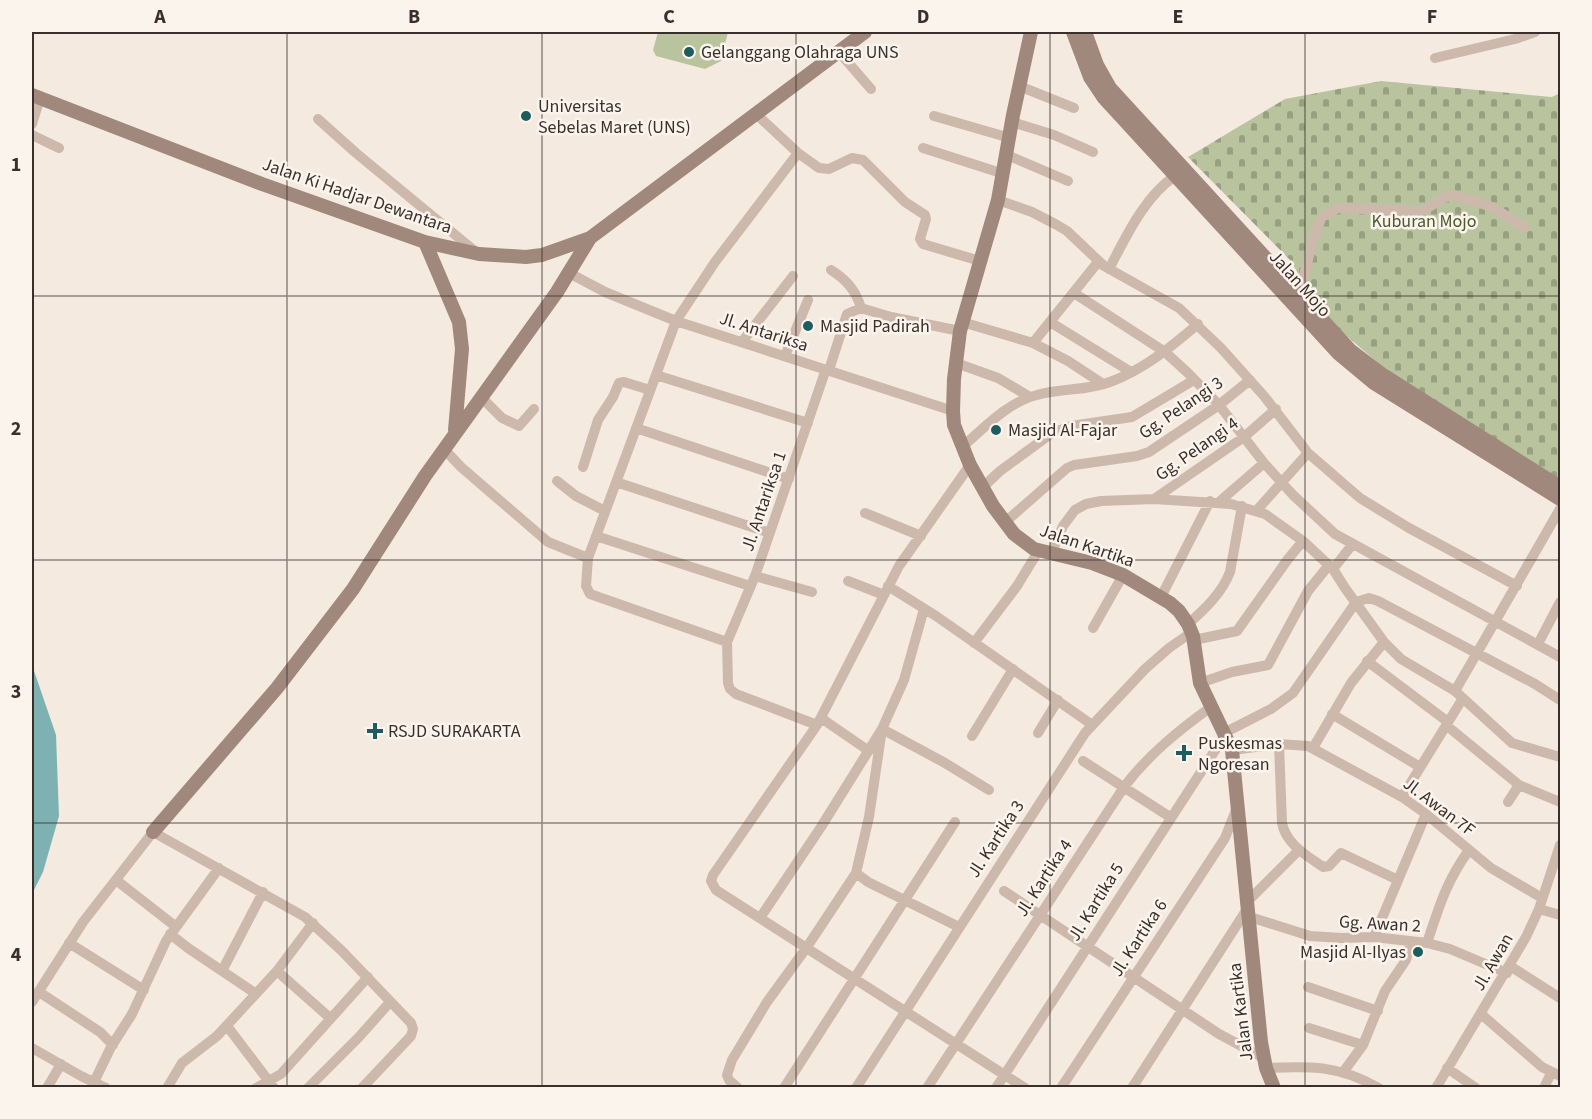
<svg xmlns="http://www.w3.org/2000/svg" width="1592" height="1119" font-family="'Source Sans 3',sans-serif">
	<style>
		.grass { fill: #b9c49f }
		.cemetery { fill: url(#cemetery-stones) }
		.water { fill: #7eb2b2 }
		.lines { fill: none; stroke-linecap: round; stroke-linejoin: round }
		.street { stroke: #cdb9ab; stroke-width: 10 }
		.secondary { stroke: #a1887c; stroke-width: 14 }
		.grid { fill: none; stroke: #3b2f2b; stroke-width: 1.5; stroke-opacity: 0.55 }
		.poi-dot { fill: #1f5c5e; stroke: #fbf4ed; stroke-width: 2 }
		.labels { text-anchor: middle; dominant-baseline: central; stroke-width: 5; stroke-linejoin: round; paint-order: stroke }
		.poi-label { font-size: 18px; fill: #3b2f2b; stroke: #fbf4ed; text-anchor: start }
		.street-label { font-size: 18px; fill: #3b2f2b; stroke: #fbf4ed }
		.park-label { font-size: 18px; fill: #4b5a2e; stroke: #fbf4ed }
		.neatline { fill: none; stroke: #3b2f2b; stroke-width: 2 }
		.grid-label { font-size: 20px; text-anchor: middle; font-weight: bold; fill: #3b2f2b }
	</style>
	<defs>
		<pattern id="cemetery-stones" width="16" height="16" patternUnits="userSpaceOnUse" patternTransform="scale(1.5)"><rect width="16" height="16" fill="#b9c49f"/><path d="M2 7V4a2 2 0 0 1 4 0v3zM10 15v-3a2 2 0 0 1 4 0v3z" fill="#98a082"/></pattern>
	</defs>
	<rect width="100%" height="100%" fill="#f4eae0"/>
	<path class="grass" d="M 658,32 L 728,32 L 721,61 L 705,69 L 656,56 L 653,50 Z"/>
	<path class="cemetery" d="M 1381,81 L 1552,97 L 1560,93 L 1560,487 L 1405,386 L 1342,332 L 1313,301 L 1291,261 L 1188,157 L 1285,99 Z"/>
	<path class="water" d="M 32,665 L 56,735 L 59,816 L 43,872 L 32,894 Z"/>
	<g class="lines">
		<path class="street" d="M 839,52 L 871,89
			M 1435,58 L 1515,39 L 1535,32
			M 1019,86 L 1074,108
			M 755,113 L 798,153 L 819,168 L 829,169 L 852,158 L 863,160 L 905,202 L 925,215 L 926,219 L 920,239 L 923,244 L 980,261
			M 934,116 L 1010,138
			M 318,119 L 356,153 L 476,252
			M 1012,122 L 1054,135 L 1093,152
			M 32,124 L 40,98
			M 32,135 L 59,148
			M 923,148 L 1004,174
			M 1007,155 L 1068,181
			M 998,200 L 1032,212 L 1057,225 L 1067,231 L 1104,266 L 1179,308 L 1221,348 L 1264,396 L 1308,453 L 1360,498 L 1409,528 L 1517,586
			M 1109,269 C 1126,237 1144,197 1175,176
			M 831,270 C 847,280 856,291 861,308
			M 569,273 L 605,292 L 676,321 L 953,411
			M 1074,293 L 1165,352 L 1188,373 L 1219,405 L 1264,463 L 1293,495 L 1335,534 L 1560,657
			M 1299,294 L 1315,233 L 1322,217 L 1338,208 L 1417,211 L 1426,209 L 1445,197 L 1454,195 L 1492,207 L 1524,227
			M 861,308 L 891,317 L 960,331
			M 962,322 L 1033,343 L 1068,361 L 1103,384
			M 1050,322 L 1131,372
			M 742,342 L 793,276
			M 1033,343 L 1098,262
			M 785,356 L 808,300
			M 956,363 L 998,378 L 1030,397
			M 829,370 L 847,314 L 861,308
			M 656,375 L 808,423
			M 481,397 L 502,418 L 519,426 L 534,409
			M 636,428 L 789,479
			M 962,447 C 984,428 1008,402 1037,395 C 1061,388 1087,391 1110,382 C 1143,370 1171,347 1198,324
			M 444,449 L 461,467 L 548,542 L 588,558
			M 970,465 L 899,566 L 817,725 L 713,875 L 711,881 L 716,890 L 1025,1088
			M 583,467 L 598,420 L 613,397 L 619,383 L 624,382 L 650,390
			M 557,481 L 576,496 L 605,511
			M 616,482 L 770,533
			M 983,487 L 1000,471 L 1052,433 L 1071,426 L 1132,417 L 1194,380
			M 1154,499 L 1231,504 L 1265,514 L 1303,541 L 1333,569 L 1345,588 L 1384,642 L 1401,659 L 1455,691 L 1512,743 L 1560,757
			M 1219,502 L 1264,463
			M 1257,510 L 1308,453
			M 865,513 L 921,536
			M 1004,523 L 1067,468 L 1074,465 L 1137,456 L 1149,452 L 1219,405 L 1250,380
			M 596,536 L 750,586
			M 1051,554 L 1063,526 L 1075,510 L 1086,504 L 1101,501 L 1154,499 L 1244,437 L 1276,409
			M 1333,569 L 1352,545
			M 755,576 L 812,592
			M 848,581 L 884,595
			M 888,586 L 936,616 L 1091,724
			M 1161,597 L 1210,501
			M 1188,624 C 1205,609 1222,593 1230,572 L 1242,506
			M 1093,628 L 1123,575
			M 1194,640 L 1237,631 L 1288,559 L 1303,541
			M 727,642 L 590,594 L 586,586 L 588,558 L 676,321 L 715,262 L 798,153
			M 974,643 L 1017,586 L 1039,550
			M 1538,644 L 1560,602
			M 1367,661 L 1448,722
			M 1200,683 L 1232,672 L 1268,665 L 1308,591 L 1329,565
			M 1455,691 L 1560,509
			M 1332,714 L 1420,767
			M 821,718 L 869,751
			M 817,725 L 736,694 L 730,689 L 728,683 L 727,642 L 755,576 L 826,369
			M 1446,725 L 1519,785 L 1560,802
			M 1038,733 L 1058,700
			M 1224,733 L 1271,709 L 1293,693 L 1356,602 L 1369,598 L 1378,601 L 1535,684 L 1560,700
			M 972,736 L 1013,669
			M 1279,744 L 1282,823 C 1286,844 1306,855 1323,867 L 1329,866 L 1341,853 L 1398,880
			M 1313,748 L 1351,683 L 1384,642
			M 1232,750 L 1279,744 L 1308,746 L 1402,797 L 1426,814 L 1491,868 L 1542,898
			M 1083,761 L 1170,817
			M 1402,797 L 1463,698
			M 1508,802 L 1519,785
			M 856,873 L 868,882 L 959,927
			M 116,880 L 175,926
			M 1004,891 L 1219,1034 L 1264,1058
			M 1248,901 L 1299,850
			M 1539,909 L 1560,915
			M 1250,917 L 1310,936 L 1342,938 L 1374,937 L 1427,943 L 1450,949 L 1507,973
			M 760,918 L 821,827 L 882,729 L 904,680 L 924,609
			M 170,934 L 188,948 L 255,993
			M 1374,937 L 1426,814
			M 69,943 L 144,990
			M 1427,943 C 1439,907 1446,882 1469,850
			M 1510,966 L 1560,998
			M 222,971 L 263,892
			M 277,971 L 330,1018
			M 1308,987 L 1378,1011
			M 39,992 L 100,1032 L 113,1045
			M 32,1002 L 83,922 L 153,832 L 305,917 L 342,951 L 411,1023 L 413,1029 L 411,1036 L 362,1088
			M 1481,1014 L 1542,1067 L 1560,1076
			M 227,1026 L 274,1088
			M 1309,1028 L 1363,1045
			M 32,1048 L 81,1076 L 106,1088
			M 1266,1068 C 1311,1066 1338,1065 1379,1088
			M 1447,1068 L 1476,1088
			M 1344,1071 L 1363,1045 L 1385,991 L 1406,960 L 1411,941
			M 94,1082 L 111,1047 L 132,1014 L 166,941 L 219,868
			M 47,1088 L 61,1064
			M 167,1088 L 182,1063 L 217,1036 L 277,971 L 313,923
			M 256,1088 L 281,1074 L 368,977
			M 308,1088 L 359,1037 L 390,1002
			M 738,1088 L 729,1080 L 727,1075 L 732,1060 L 767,1002 L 807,947 L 856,873 L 869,817 L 882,729 L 945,763 L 989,790
			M 784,1088 L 955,822
			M 856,1088 L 1085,733 L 1145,669 L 1169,648 L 1192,632
			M 927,1088 L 1124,787 C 1148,755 1179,730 1211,707
			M 996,1088 L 1225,735
			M 1061,1088 L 1225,838 L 1236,810
			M 1132,1088 L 1249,906
			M 1436,1088 L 1526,937 L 1539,909 L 1560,845
			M 1544,1088 L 1551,1073"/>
		<path class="secondary" d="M 1031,32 L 1013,115 L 998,200 L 960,331 L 954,379 L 953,411 L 954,425 L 970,465 L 993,506 L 1014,534 L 1034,549 L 1092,563 L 1123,575 L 1170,603 L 1179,611 L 1188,624 L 1193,636 L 1200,683 L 1232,750 L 1261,1042 L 1266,1068 L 1274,1088
			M 1073,32 L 1090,77 L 1104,98 L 1338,353 L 1374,383 L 1560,499
			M 1085,32 L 1097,65 L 1110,88 L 1350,350 L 1383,375 L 1560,487
			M 32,95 L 262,184 L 425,242 L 479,254 L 526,257 L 542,255 L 590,238 L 865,32
			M 425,242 L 459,322 L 462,349 L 455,430
			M 153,832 L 277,688 L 353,589 L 425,476 L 557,292 L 590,238"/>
	</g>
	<path class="grid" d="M 287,32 L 287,1088M 542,32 L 542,1088M 796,32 L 796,1088M 1050,32 L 1050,1088M 1305,32 L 1305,1088M 32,296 L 1560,296M 32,560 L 1560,560M 32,823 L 1560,823"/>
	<g class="poi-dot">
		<circle cx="689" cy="52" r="6"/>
		<circle cx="526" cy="116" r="6"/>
		<circle cx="808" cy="326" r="6"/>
		<circle cx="996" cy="430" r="6"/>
		<path d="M372 722h6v6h6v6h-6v6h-6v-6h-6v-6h6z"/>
		<path d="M1181 744h6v6h6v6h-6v6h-6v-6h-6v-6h6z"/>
		<circle cx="1418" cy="952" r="6"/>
	</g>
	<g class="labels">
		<g class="poi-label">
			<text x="701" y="52">Gelanggang Olahraga UNS</text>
			<text x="538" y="106">Universitas<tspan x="538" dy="21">Sebelas Maret (UNS)</tspan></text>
			<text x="820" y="326">Masjid Padirah</text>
			<text x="1008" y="430">Masjid Al-Fajar</text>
			<text x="388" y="731">RSJD SURAKARTA</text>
			<text x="1198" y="743">Puskesmas<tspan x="1198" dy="21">Ngoresan</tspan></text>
			<text x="1406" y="952" text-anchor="end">Masjid Al-Ilyas</text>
		</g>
		<g class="street-label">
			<text transform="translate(357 196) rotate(19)">Jalan Ki Hadjar Dewantara</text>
			<text transform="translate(1300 284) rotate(48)">Jalan Mojo</text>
			<text transform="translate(764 332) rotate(18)">Jl. Antariksa</text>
			<text transform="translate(1181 408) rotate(-34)">Gg. Pelangi 3</text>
			<text transform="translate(1197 449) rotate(-35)">Gg. Pelangi 4</text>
			<text transform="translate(764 501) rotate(-71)">Jl. Antariksa 1</text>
			<text transform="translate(1087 546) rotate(19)">Jalan Kartika</text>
			<text transform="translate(1439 807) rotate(37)">Jl. Awan 7F</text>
			<text transform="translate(996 839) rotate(-57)">Jl. Kartika 3</text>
			<text transform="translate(1044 878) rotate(-57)">Jl. Kartika 4</text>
			<text transform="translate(1096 902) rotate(-58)">Jl. Kartika 5</text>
			<text transform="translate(1380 924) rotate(3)">Gg. Awan 2</text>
			<text transform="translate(1139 938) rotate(-57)">Jl. Kartika 6</text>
			<text transform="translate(1493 962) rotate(-60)">Jl. Awan</text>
			<text transform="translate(1241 1012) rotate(-97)">Jalan Kartika</text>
		</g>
		<g class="park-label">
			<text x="1424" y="221">Kuburan Mojo</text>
		</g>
	</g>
	<rect width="1592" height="1119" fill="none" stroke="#fbf4ed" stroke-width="66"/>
	<rect x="33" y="33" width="1526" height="1053" class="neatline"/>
	<g class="grid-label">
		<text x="160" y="23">A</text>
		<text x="414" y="23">B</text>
		<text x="669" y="23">C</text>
		<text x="923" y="23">D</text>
		<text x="1178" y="23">E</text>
		<text x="1432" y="23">F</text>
		<text x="16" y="171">1</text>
		<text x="16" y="435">2</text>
		<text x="16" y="698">3</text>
		<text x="16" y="961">4</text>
	</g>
</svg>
